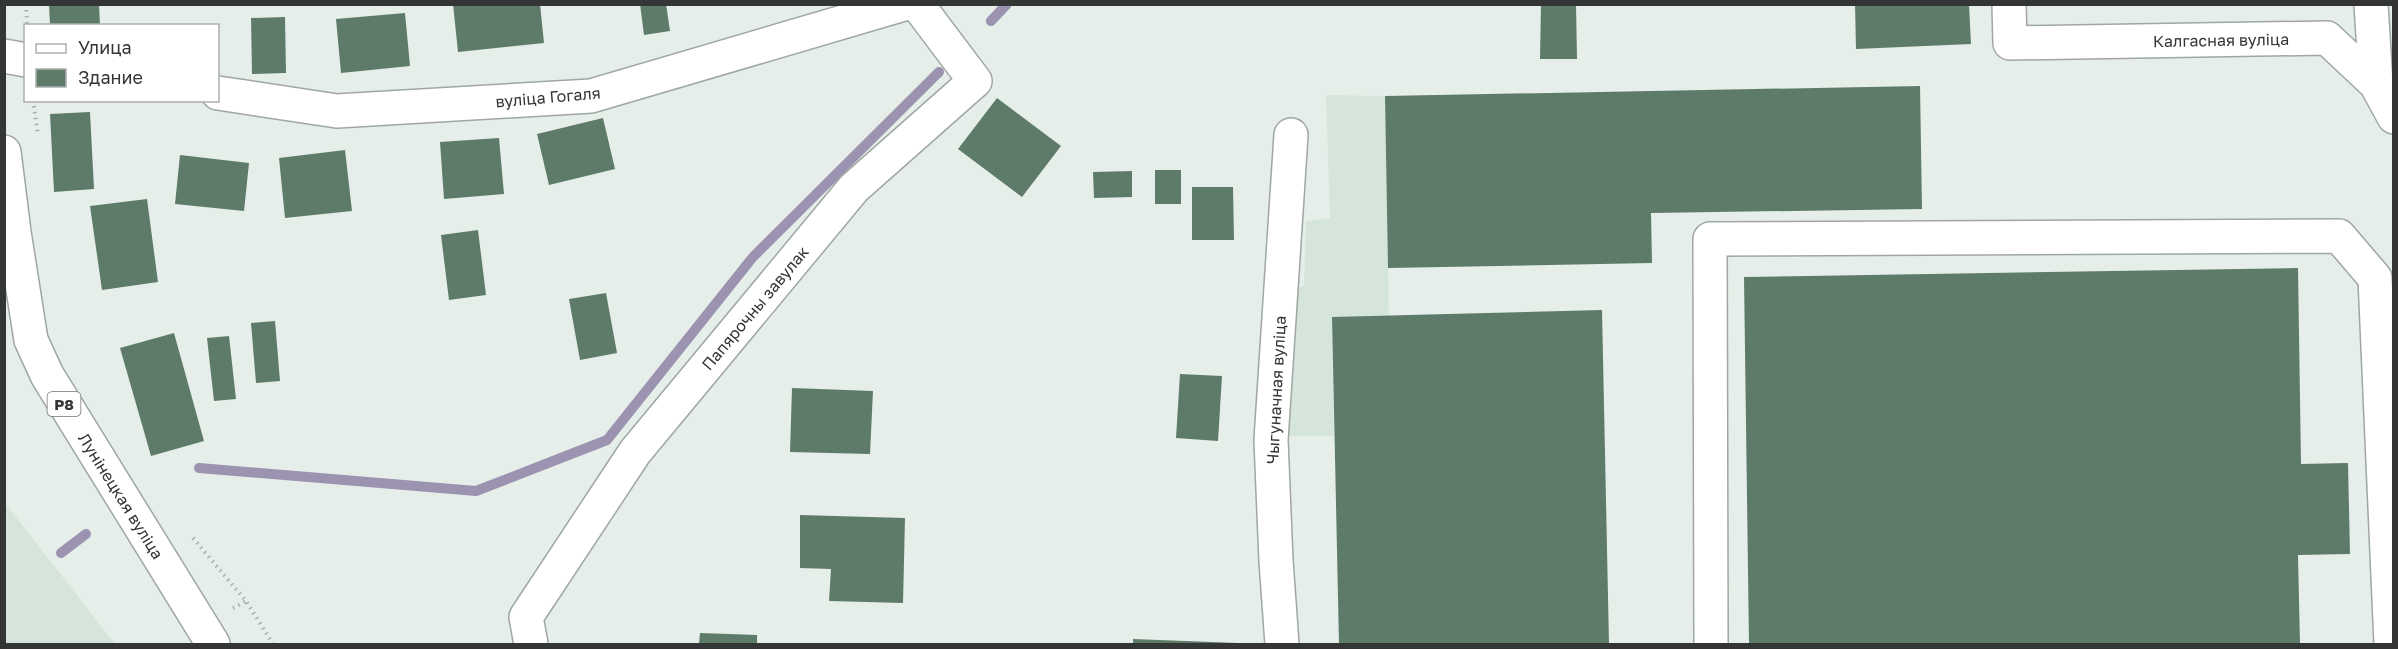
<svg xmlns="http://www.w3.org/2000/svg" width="2398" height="649" font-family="'Golos Text',sans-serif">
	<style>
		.built { fill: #d5e5db }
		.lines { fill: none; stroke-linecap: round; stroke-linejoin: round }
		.stream { stroke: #9b93b0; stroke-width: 10 }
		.building { fill: #5e7b6a }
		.minor-casing { stroke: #9fa7a2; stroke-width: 36 }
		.major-casing { stroke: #9fa7a2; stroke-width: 36 }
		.path { stroke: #aab0ac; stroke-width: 4; stroke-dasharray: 1.5 4.5; stroke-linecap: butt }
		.minor { stroke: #fff; stroke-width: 33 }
		.major { stroke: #fff; stroke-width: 33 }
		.labels { text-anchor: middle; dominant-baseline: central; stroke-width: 6; stroke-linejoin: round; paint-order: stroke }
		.shield { fill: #fff; stroke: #707271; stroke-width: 1.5 }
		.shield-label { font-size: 15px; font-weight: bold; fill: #333634 }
		.street-label { font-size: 16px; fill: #333634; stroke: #fff }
	</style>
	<rect width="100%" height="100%" fill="#e6eee9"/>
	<path class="built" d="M 1326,95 L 1385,96 L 1389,316 L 1332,317 L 1334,436 L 1285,436 L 1287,290 L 1304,286 L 1306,221 L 1330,218 Z
		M 5,503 L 115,644 L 5,644 Z"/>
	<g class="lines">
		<path class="stream" d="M 991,21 L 1007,4
			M 199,468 L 476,491 L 607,440 L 753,257 L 939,72
			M 61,553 L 86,534"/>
	</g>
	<path class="building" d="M 49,4 L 99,4 L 100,26 L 50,26 Z
		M 453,4 L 540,4 L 544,43 L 458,52 Z
		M 640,4 L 666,4 L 670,31 L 644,35 Z
		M 1541,4 L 1576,4 L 1577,59 L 1540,59 Z
		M 1855,4 L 1969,4 L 1971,44 L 1856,49 Z
		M 405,13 L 410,66 L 341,73 L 336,19 Z
		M 285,17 L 286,73 L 252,74 L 251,18 Z
		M 1920,86 L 1922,209 L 1651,213 L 1652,263 L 1388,268 L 1385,96 Z
		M 997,98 L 1061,146 L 1022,197 L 958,149 Z
		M 90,112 L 94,189 L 54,192 L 50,114 Z
		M 603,118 L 615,169 L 549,185 L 537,134 Z
		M 499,138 L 504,194 L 444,199 L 440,142 Z
		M 345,150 L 352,211 L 285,218 L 279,158 Z
		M 180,155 L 249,163 L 244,211 L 175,204 Z
		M 1155,170 L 1181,170 L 1181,204 L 1155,204 Z
		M 1132,171 L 1132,197 L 1094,198 L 1093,172 Z
		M 1192,187 L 1233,187 L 1234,240 L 1192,240 Z
		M 147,199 L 158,282 L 102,290 L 90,206 Z
		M 478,230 L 486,295 L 449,300 L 441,235 Z
		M 2298,268 L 2301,464 L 2348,463 L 2350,554 L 2298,555 L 2300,644 L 1749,644 L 1744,277 Z
		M 606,293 L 617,353 L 580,360 L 569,299 Z
		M 1602,310 L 1609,644 L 1339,644 L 1332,317 Z
		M 275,321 L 280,381 L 256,383 L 251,323 Z
		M 174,333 L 204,441 L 151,456 L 120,348 Z
		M 229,336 L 236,399 L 214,401 L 207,338 Z
		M 1180,374 L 1222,376 L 1218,441 L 1176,438 Z
		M 792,388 L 873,391 L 870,454 L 790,452 Z
		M 800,515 L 905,518 L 903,603 L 829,601 L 831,569 L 800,568 Z
		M 700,633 L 757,635 L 757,644 L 699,644 Z
		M 1133,639 L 1238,643 L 1238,644 L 1133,644 Z"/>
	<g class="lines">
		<defs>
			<path id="minor" d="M 2009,4 L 2010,43 L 2327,38 L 2376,84 L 2394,117
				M 2371,4 L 2376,84
				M 4,56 L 26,60
				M 218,93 L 337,111 L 591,96 L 904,4
				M 531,644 L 526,617 L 635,452 L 854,188 L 975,81 L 917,4
				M 1282,644 L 1276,561 L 1271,440 L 1291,135
				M 1711,644 L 1710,239 L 2339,236 L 2375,278 L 2391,644"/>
			<path id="major" d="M 4,152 L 14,232 L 31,340 L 47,375 L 213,644"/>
		</defs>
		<use href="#minor" class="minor-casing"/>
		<use href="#major" class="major-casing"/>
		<path class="path" d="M 26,4 L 27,25
			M 33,100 L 38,135
			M 193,538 L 246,601 L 273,644
			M 233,608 L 246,601"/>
		<use href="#minor" class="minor"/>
		<use href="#major" class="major"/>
	</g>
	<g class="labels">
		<rect class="shield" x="47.5" y="392" width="33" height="24" rx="4.5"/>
		<g class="shield-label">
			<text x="64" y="404">Р8</text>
		</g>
		<g class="street-label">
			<text transform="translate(2221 40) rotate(-1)">Калгасная вуліца</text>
			<text transform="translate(548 97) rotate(-5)">вуліца Гогаля</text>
			<text transform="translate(755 308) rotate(-50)">Папярочны завулак</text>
			<text transform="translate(1276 390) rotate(-87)">Чыгуначная вуліца</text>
			<text transform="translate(121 496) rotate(58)">Лунінецкая вуліца</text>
		</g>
	</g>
	<rect width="2398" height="649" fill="none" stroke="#333634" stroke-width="12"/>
	<rect x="24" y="24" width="195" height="78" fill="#ffffff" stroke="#adafae" stroke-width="1.5"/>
	<rect x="36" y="44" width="30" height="9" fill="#ffffff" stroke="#adafae" stroke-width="1.5"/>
	<text x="78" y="54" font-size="18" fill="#333634">Улица</text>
	<rect x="36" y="69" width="30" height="18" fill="#5e7b6a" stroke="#adafae" stroke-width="1.5"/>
	<text x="78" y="84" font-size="18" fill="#333634">Здание</text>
</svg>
